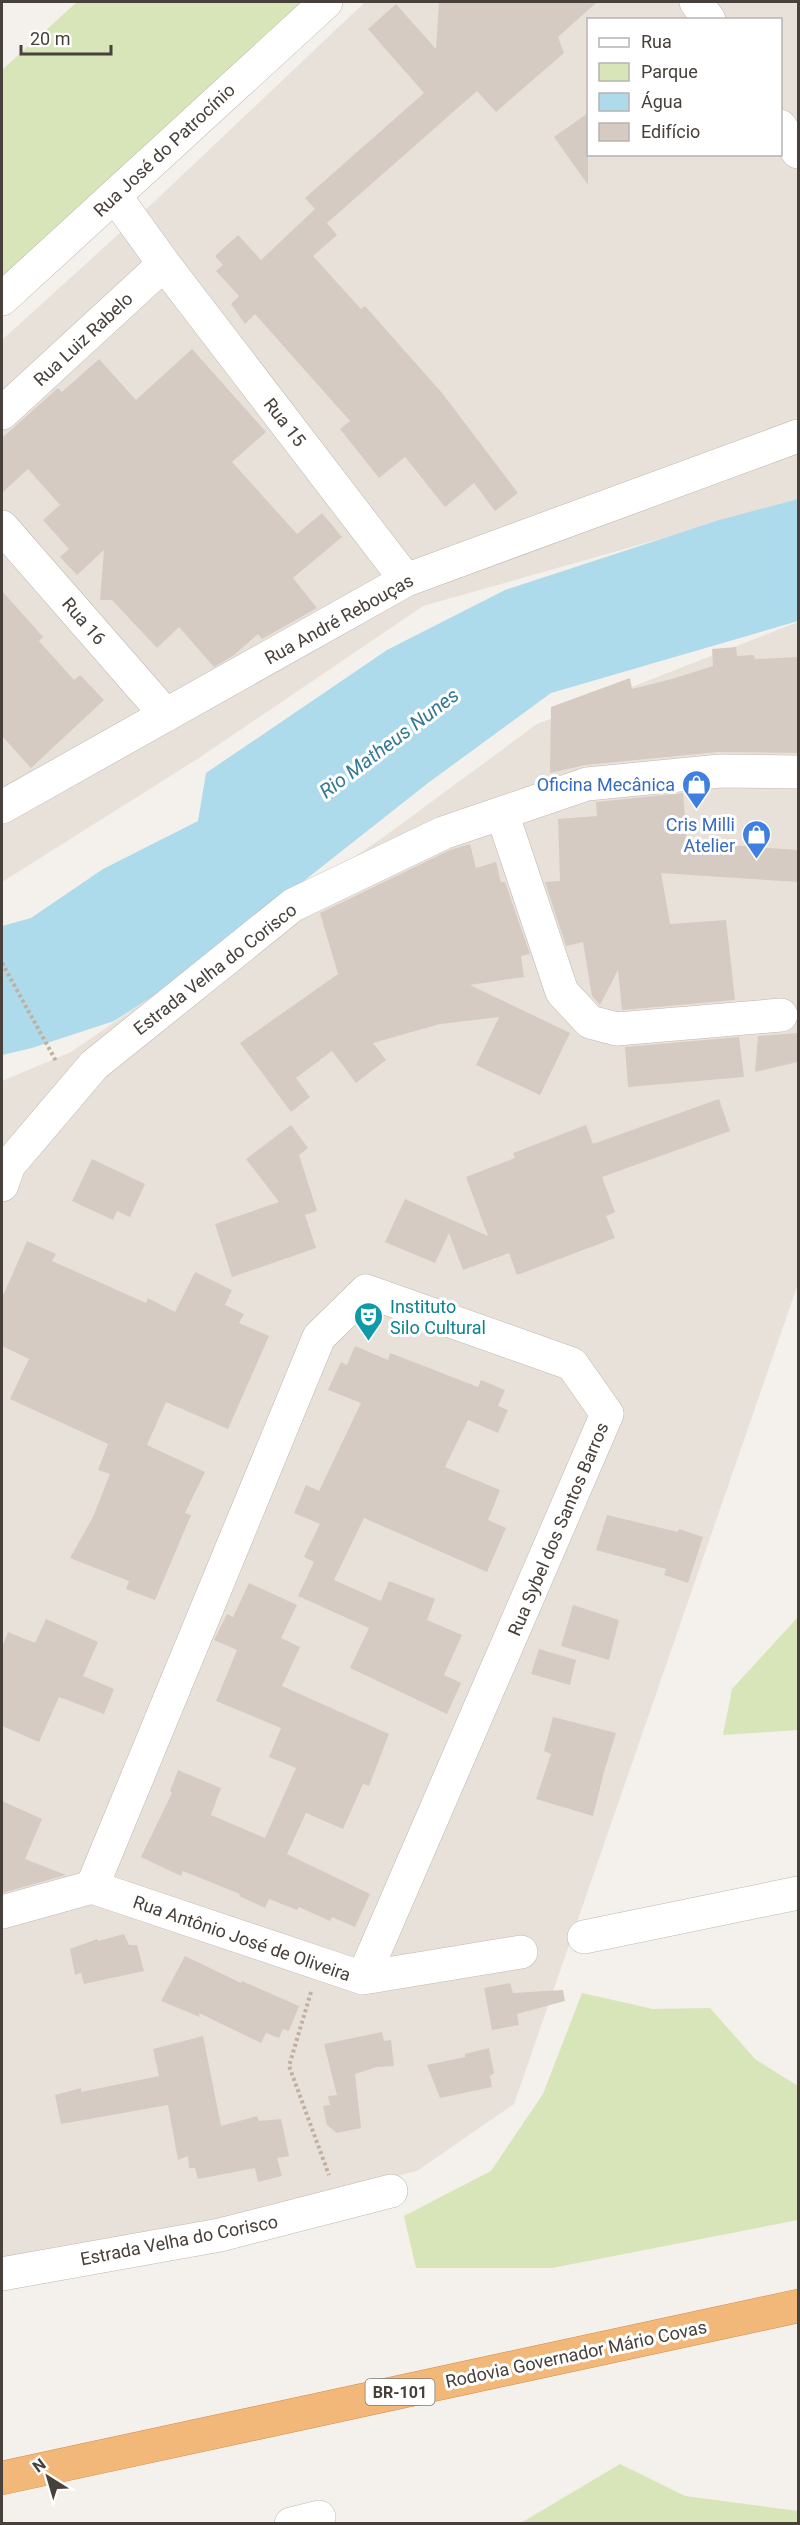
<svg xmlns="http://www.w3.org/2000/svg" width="800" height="2525" font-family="Roboto,sans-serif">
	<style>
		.residential { fill: #e8e1da; fill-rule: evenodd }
		.green { fill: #d7e5b8 }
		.water { fill: #aedbeb }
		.building { fill: #d5cbc2 }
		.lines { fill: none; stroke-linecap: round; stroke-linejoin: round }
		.minor-casing { stroke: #bfb7ae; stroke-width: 34 }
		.highway-casing { stroke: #d18b49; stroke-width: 34 }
		.path { stroke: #c0b0a1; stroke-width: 4; stroke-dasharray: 3 3; stroke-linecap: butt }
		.minor { stroke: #fff; stroke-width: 33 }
		.highway { stroke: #f2b879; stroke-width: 33 }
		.labels { text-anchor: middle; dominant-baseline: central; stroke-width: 6; stroke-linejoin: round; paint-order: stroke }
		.shield { fill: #fff; stroke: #7f7975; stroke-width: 1.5 }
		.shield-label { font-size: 16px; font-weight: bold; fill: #48403a }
		.street-label { font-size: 18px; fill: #48403a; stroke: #fff }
		.shop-label { font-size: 18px; fill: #366cbe; stroke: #fff; text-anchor: end }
		.culture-label { font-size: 18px; fill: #0d838f; stroke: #fff; text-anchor: start }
		.water-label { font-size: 20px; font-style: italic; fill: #357a95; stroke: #fff }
	</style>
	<rect width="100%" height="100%" fill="#f4f0eb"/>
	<path class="residential" d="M 365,2 L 798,2 L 798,500 L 423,606 L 199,758 L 2,882 L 2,340 L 155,201 ZM 588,20 L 780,20 L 780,154 L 588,154 Z
		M 798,622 L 798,1284 L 514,2104 L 417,2171 L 2,2276 L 2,1081 L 71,1052 L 385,836 L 537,724 Z"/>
	<path class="green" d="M 77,2 L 305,2 L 2,281 L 2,70 Z
		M 798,1617 L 798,1730 L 723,1735 L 732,1689 Z
		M 582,1993 L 653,2009 L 710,2008 L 755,2059 L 798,2086 L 798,2220 L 552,2268 L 416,2268 L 404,2216 L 491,2171 L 543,2094 Z
		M 620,2464 L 685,2496 L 798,2511 L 798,2523 L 521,2523 Z"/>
	<path class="water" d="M 798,499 L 798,621 L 551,693 L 428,783 L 181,978 L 114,1021 L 32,1048 L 2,1055 L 2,926 L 31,918 L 103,869 L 198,821 L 206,773 L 387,650 L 505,590 L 716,521 Z"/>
	<path class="building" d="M 439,2 L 597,2 L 558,37 L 564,53 L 496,112 L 477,91 L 327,223 L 321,216 L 337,235 L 313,256 L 361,309 L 365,306 L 442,393 L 518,493 L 495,511 L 474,483 L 445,507 L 405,457 L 379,478 L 340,429 L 350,421 L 255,314 L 245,324 L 231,304 L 239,296 L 216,271 L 223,265 L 215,256 L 238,235 L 261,260 L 315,209 L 305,198 L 424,93 L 368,29 L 396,4 L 436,49 Z
		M 588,113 L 588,185 L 554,137 Z
		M 192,349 L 266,432 L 232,462 L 297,534 L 322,513 L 342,537 L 293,578 L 317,608 L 262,639 L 258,634 L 234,655 L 214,667 L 179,627 L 157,648 L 112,600 L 100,600 L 104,550 L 77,575 L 60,557 L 69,549 L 43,520 L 60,505 L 28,469 L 2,493 L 2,438 L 58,388 L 62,392 L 99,359 L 136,400 Z
		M 2,591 L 43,637 L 39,641 L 74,680 L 80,675 L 104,700 L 31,768 L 2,736 Z
		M 736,647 L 737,656 L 754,655 L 755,659 L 798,657 L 798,753 L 718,752 L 585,765 L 550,773 L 551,707 L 630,678 L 632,689 L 672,679 L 713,666 L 712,649 Z
		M 683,793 L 687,842 L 798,850 L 798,882 L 661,873 L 670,924 L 726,920 L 735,1000 L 622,1010 L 618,970 L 600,1005 L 592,996 L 583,942 L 566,946 L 545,882 L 560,881 L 558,819 L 597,816 L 596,802 Z
		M 470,844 L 476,868 L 496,862 L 501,882 L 505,882 L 530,954 L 521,956 L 524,977 L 470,985 L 570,1033 L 540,1095 L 476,1065 L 499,1017 L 440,1024 L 373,1043 L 386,1060 L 356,1083 L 332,1051 L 296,1078 L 310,1097 L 291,1112 L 240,1043 L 338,974 L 320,913 L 450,850 Z
		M 798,1033 L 798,1062 L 755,1072 L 758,1036 Z
		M 739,1037 L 744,1077 L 628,1087 L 625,1047 Z
		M 719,1099 L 730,1131 L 602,1177 L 615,1212 L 606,1216 L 615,1238 L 517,1275 L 509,1253 L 463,1270 L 449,1233 L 435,1263 L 385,1242 L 405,1199 L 488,1236 L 466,1177 L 515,1158 L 513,1153 L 586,1125 L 593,1144 Z
		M 291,1125 L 308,1148 L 299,1155 L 317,1211 L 305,1215 L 316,1248 L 232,1277 L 215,1224 L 279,1202 L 246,1159 Z
		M 92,1159 L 145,1184 L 130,1217 L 117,1211 L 113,1220 L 72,1201 Z
		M 27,1241 L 56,1254 L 52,1261 L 146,1303 L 148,1298 L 175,1312 L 195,1272 L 232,1290 L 225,1305 L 244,1314 L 239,1323 L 269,1336 L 228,1429 L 166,1402 L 147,1445 L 205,1472 L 185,1513 L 191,1515 L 155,1600 L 126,1589 L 129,1581 L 70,1558 L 93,1517 L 110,1474 L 98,1470 L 108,1444 L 10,1399 L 29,1359 L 2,1346 L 2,1298 Z
		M 355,1346 L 388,1360 L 390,1353 L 478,1387 L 481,1380 L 505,1390 L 498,1406 L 508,1410 L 498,1433 L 468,1420 L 445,1467 L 500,1490 L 488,1520 L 506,1528 L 487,1572 L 364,1518 L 334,1580 L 381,1601 L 389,1581 L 435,1599 L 427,1620 L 462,1635 L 444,1675 L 461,1683 L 447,1714 L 350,1668 L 369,1628 L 298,1596 L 314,1562 L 304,1557 L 320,1524 L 294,1513 L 306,1485 L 319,1491 L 361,1403 L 328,1390 L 341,1362 L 347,1365 Z
		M 607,1515 L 678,1532 L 679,1529 L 703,1537 L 688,1583 L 664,1575 L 666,1569 L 596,1550 Z
		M 249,1583 L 297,1605 L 281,1638 L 300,1647 L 282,1686 L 389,1734 L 369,1786 L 363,1784 L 343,1829 L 306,1813 L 287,1854 L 370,1894 L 355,1927 L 332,1917 L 330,1921 L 299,1907 L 297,1910 L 269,1899 L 265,1908 L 239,1896 L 240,1894 L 183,1871 L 181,1876 L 141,1857 L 172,1793 L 170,1791 L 178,1770 L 221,1788 L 211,1815 L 265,1838 L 296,1768 L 269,1757 L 281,1728 L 216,1701 L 237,1650 L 214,1640 L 227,1614 L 233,1617 Z
		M 573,1605 L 619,1620 L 609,1660 L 561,1646 Z
		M 46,1619 L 98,1642 L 83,1676 L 114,1689 L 104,1714 L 59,1697 L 39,1742 L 2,1726 L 2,1647 L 8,1632 L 35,1643 Z
		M 539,1649 L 576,1660 L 570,1685 L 531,1674 Z
		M 553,1717 L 616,1733 L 604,1772 L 593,1816 L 536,1799 L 551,1754 L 544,1751 Z
		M 2,1801 L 42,1819 L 25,1859 L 66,1875 L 2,1893 Z
		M 124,1934 L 129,1945 L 137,1945 L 144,1971 L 84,1984 L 81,1973 L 75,1975 L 70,1949 L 97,1939 L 98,1941 Z
		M 185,1956 L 241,1983 L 242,1981 L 299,2006 L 289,2031 L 283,2029 L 279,2038 L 266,2033 L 261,2043 L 199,2013 L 200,2017 L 161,2001 Z
		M 510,1983 L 513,1993 L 563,1990 L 565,2001 L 517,2014 L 519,2025 L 492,2030 L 484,1988 Z
		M 382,2032 L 384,2041 L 391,2040 L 394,2066 L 377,2067 L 355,2074 L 361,2128 L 337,2133 L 327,2125 L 323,2106 L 330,2105 L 328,2096 L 337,2095 L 324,2044 Z
		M 203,2036 L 221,2126 L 257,2116 L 259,2121 L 281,2119 L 289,2156 L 277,2158 L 282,2176 L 258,2182 L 255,2168 L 198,2179 L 195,2168 L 189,2168 L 188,2156 L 178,2160 L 168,2105 L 61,2124 L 55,2095 L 81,2088 L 81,2092 L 159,2076 L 153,2049 Z
		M 489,2048 L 494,2073 L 490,2076 L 492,2087 L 440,2098 L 427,2065 L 465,2057 L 465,2054 Z"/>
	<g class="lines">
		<defs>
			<path id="minor" d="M 696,2 L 709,20
				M 780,126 L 798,152
				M 115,196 L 164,264 L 406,580
				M 2,299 L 326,2
				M 2,413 L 164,264
				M 2,527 L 166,715
				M 2,807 L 406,580 L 798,436
				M 502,813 L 562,992 L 590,1022 L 617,1029 L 781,1015
				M 2,1185 L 9,1165 L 94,1065 L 293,905 L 443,833 L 587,784 L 720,771 L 798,772
				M 92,1887 L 319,1337 L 366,1291 L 572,1364 L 607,1414 L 363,1978
				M 2,1912 L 92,1887 L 363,1978 L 521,1952
				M 584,1937 L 798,1893
				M 2,2274 L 220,2235 L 391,2191
				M 291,2524 L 319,2517"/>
			<path id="highway" d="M 2,2478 L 798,2306"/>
		</defs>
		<use href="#minor" class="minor-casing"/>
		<use href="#highway" class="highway-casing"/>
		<path class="path" d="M 2,963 L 56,1061
			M 311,1992 L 289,2066 L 329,2175"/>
		<use href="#minor" class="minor"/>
		<use href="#highway" class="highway"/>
	</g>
	<defs>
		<symbol id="shop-pin" viewBox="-11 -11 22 30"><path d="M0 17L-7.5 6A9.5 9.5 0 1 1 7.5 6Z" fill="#3f7fe0" stroke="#fff"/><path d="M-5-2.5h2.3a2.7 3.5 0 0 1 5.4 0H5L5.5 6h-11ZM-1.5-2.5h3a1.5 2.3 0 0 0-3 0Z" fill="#fff"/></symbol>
		<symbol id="theatre-pin" viewBox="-11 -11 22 30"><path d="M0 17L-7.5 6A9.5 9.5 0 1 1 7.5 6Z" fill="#0f9aa8" stroke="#fff"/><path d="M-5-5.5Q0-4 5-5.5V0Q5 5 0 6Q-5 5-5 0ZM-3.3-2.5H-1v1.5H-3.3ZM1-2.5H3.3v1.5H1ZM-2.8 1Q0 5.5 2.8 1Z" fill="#fff"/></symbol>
	</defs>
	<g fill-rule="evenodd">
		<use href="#shop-pin" x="680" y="768" width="33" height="45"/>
		<use href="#shop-pin" x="740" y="818" width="33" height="45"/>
		<use href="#theatre-pin" x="352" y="1300" width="33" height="45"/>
	</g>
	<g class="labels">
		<rect class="shield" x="365.5" y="2379" width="69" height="26" rx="4.5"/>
		<g class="shield-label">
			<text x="400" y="2392">BR-101</text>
		</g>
		<g class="street-label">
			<text transform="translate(164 150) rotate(-43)">Rua José do Patrocínio</text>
			<text transform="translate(83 339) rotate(-43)">Rua Luiz Rabelo</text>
			<text transform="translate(285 422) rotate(52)">Rua 15</text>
			<text transform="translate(339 619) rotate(-29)">Rua André Rebouças</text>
			<text transform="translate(84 621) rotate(49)">Rua 16</text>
			<text transform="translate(215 969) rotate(-38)">Estrada Velha do Corisco</text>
			<text transform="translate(558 1529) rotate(-67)">Rua Sybel dos Santos Barros</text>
			<text transform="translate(242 1938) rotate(19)">Rua Antônio José de Oliveira</text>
			<text transform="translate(179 2240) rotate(-11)">Estrada Velha do Corisco</text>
			<text transform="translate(576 2354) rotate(-12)">Rodovia Governador Mário Covas</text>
		</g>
		<g class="shop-label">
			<text x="675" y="784">Oficina Mecânica</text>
			<text x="735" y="824">Cris Milli<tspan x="735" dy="21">Atelier</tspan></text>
		</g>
		<g class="culture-label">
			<text x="390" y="1306">Instituto<tspan x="390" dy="21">Silo Cultural</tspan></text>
		</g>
		<g class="water-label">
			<text transform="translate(389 743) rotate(-37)">Rio Matheus Nunes</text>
		</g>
	</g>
	<rect width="800" height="2525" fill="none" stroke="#48403a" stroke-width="6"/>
	<rect x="587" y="18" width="195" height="138" fill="#ffffff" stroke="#b6b3b0" stroke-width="1.5"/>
	<rect x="599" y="38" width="30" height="9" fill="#ffffff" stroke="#b6b3b0" stroke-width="1.5"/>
	<text x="641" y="48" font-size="18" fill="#48403a">Rua</text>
	<rect x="599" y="63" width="30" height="18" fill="#d7e5b8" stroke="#b6b3b0" stroke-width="1.5"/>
	<text x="641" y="78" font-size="18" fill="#48403a">Parque</text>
	<rect x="599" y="93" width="30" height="18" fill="#aedbeb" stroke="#b6b3b0" stroke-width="1.5"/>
	<text x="641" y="108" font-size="18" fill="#48403a">Água</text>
	<rect x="599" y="123" width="30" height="18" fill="#d5cbc2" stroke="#b6b3b0" stroke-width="1.5"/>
	<text x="641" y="138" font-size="18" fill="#48403a">Edifício</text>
	<g transform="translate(48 2477) rotate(323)" stroke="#ffffff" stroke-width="4.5" paint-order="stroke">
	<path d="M0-4.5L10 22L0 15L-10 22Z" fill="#48403a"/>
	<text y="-9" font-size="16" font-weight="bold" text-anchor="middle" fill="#48403a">N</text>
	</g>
	<path d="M21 45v9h90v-9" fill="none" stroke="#48403a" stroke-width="3"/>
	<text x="30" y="45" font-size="18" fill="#48403a" stroke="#ffffff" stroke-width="4.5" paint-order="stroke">20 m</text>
</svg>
